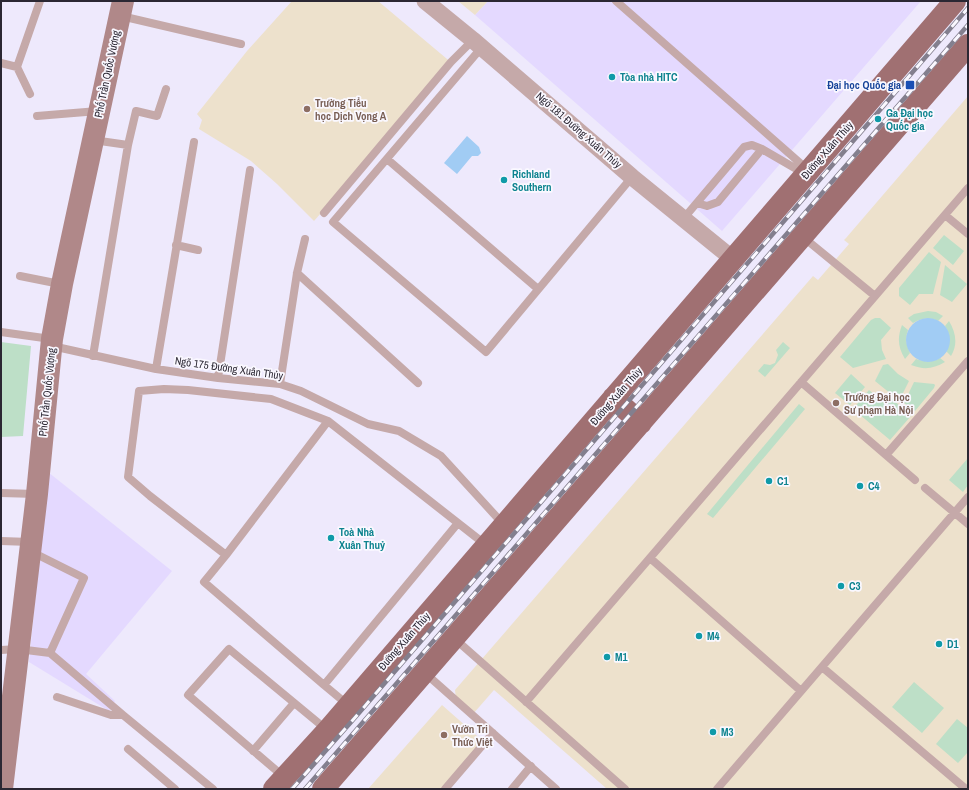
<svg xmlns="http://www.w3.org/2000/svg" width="969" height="790" font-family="'Archivo Narrow',sans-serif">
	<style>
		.built { fill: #e4d9ff }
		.education { fill: #ede1cc }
		.green { fill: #bddfc7 }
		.water { fill: #a1ccf4 }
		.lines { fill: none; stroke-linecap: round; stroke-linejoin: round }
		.lane { stroke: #c5a9a9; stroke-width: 8 }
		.street { stroke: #c5a9a9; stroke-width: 17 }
		.secondary { stroke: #b08889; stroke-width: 22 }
		.primary { stroke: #a07072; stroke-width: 22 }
		.rail-casing { stroke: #837f8e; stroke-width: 4.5 }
		.rail { stroke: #faf8ff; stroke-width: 3; stroke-dasharray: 9; stroke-linecap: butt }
		.culture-dot { fill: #0f9aa8; stroke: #faf8ff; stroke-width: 1.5 }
		.transit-dot { fill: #1a4fb4; stroke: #faf8ff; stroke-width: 1.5 }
		.education-dot { fill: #8d6e63; stroke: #faf8ff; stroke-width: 1.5 }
		.labels { text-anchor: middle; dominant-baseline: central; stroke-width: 3.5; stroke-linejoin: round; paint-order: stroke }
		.street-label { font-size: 11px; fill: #2b2733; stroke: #faf8ff }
		.culture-label { font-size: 11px; font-weight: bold; fill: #0d838f; stroke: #faf8ff; text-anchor: start }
		.transit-label { font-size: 11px; font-weight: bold; fill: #164399; stroke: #faf8ff; text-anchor: end }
		.education-label { font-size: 11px; font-weight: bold; fill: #785e54; stroke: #faf8ff; text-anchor: start }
	</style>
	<rect width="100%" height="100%" fill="#eee9fc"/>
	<path class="built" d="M 488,1 L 921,1 L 722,231 L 475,15 Z
		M 48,472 L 172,571 L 86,674 L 115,701 L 109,711 L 29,662 Z"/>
	<path class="education" d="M 292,1 L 378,1 L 453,64 L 314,221 L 277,184 L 251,161 L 199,129 L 202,120 L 197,114 L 247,51 Z
		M 458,1 L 488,1 L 475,15 Z
		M 968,96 L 968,789 L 607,789 L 494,690 L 473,714 L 456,699 L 455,690 L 813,276 L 818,280 L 849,244 L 844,240 L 846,238 Z
		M 442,705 L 484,742 L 443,789 L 368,789 Z"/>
	<path class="green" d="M 944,235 L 964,251 L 953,265 L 933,248 Z
		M 929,252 L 941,262 L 933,294 L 919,294 L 910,305 L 899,296 L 899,288 Z
		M 945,265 L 967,284 L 952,302 L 940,295 Z
		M 928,311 L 936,312 L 943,316 L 938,321 C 930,317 921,318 913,323 L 908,318 L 914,314 Z
		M 875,318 L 880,318 L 891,328 L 881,340 L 882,350 L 886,359 L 853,368 L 840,357 L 871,320 Z
		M 949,321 C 956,333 958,344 951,356 L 946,351 C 950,343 950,334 945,326 Z
		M 902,325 L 908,330 C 905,338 906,345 910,353 L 905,359 C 898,347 897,338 902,325 Z
		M 1,342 L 31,346 L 23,436 L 1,437 Z
		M 783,342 L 790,348 L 765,377 L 758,371 L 764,364 L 770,365 L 775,363 L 778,355 L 776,350 Z
		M 940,358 L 945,362 C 933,369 924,370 911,365 L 916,359 C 924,362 932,362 940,358 Z
		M 888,364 L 898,374 L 909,381 L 900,399 L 893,393 L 891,394 L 875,381 L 883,365 Z
		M 851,374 L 865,387 L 850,405 L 835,393 Z
		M 914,382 L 934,384 L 935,385 L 934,388 L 915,411 L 904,403 Z
		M 869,390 L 884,403 L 889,396 L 911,416 L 890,440 L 853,409 Z
		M 799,404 L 805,409 L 713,518 L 707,514 Z
		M 968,458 L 968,485 L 963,492 L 949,480 Z
		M 914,682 L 944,708 L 922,733 L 892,707 Z
		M 957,719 L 968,728 L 968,752 L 958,763 L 936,744 Z"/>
	<path class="water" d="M 467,136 L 479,147 L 481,153 L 478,156 L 472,156 L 457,174 L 444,163 Z
		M906 340a22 22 0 1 1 44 0a22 22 0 1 1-44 0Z"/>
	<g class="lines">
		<path class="lane" d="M 616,1 L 808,170
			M 121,16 L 241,44
			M 482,47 L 333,222 L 486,352 L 632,177
			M 1,63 L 17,67 L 40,1
			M 17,67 L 30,94
			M 37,116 L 98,111
			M 93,140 L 128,145
			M 387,159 L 538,289
			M 697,203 L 707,206 L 718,202 L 762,149
			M 324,213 L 451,62 L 473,40
			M 945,215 L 968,234
			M 684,218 L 744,147 L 752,145 L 762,149 L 805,174
			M 803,237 L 875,296
			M 176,245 L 198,250
			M 297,273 L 418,383
			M 20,276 L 60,284
			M 1,332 L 51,339
			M 52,346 L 156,369 L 218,378 L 280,384 L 301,391 L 368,424 L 399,431 L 441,456 L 504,525
			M 93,356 L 128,145 L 136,111 L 157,116 L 166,89
			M 156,369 L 194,142
			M 218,378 L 250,170
			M 801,382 L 915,480
			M 280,384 L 297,273 L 305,239
			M 328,421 L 226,555 L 204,582 L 324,685 L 458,523
			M 886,455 L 968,361
			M 925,488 L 968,524
			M 1,493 L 36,494
			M 1,541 L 30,542
			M 32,552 L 84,578 L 50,653 L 123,715
			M 226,555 L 150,496 L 128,477 L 139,391 L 164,389 L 188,390 L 271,399 L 328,421 L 486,545
			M 650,558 L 801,691
			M 455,639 L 625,789
			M 1,650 L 18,649 L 50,653
			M 822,667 L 966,789
			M 425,673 L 556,789
			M 324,685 L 348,705
			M 57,697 L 111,715 L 123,715 L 213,789
			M 526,702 L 968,188
			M 128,749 L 175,789
			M 253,751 L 294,703
			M 284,777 L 188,695 L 229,649 L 327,730
			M 445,789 L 493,733
			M 512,789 L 531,766
			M 717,789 L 968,497"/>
		<path class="street" d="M 425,1 L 473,40 L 632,177 L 733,259"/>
		<path class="secondary" d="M 2,789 L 37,494 L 52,339 L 62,284 L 123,1"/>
		<path class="primary" d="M 613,398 L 641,423
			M 274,789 L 328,730 L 955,1
			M 323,789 L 968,45"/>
		<defs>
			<path id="rail" d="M 292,789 L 352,721 L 968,8
				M 305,789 L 968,25"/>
		</defs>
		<use href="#rail" class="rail-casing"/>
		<use href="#rail" class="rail"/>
	</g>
	<g class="culture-dot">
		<circle cx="612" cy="77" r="4"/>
		<circle cx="878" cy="119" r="4"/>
		<circle cx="504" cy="180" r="4"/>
		<circle cx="769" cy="481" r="4"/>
		<circle cx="860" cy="486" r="4"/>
		<circle cx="331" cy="538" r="4"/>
		<circle cx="841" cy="586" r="4"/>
		<circle cx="699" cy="636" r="4"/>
		<circle cx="939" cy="644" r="4"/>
		<circle cx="607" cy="657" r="4"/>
		<circle cx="713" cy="732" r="4"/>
	</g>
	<rect class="transit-dot" x="905" y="80" width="10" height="10" rx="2"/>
	<g class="education-dot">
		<circle cx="307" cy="109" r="4"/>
		<circle cx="836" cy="403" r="4"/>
		<circle cx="444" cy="735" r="4"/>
	</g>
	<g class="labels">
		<g class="street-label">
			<text transform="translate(107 74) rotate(-78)">Phố Trần Quốc Vượng</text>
			<text transform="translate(579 130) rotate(41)">Ngõ 181 Đường Xuân Thủy</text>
			<text transform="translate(827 150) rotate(-49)">Đường Xuân Thủy</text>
			<text transform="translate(229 368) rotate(8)">Ngõ 175 Đường Xuân Thủy</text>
			<text transform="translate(47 392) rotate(-84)">Phố Trần Quốc Vượng</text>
			<text transform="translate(616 396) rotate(-49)">Đường Xuân Thủy</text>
			<text transform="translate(404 641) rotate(-49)">Đường Xuân Thủy</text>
		</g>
		<g class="culture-label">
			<text x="620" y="77">Tòa nhà HITC</text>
			<text x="886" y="113">Ga Đại học<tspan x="886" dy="13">Quốc gia</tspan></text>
			<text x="512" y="174">Richland<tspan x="512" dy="13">Southern</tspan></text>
			<text x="777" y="481">C1</text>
			<text x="868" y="486">C4</text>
			<text x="339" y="532">Toà Nhà<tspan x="339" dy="13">Xuân Thuỷ</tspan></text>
			<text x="849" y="586">C3</text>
			<text x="707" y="636">M4</text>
			<text x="947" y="644">D1</text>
			<text x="615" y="657">M1</text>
			<text x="721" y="732">M3</text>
		</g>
		<g class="transit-label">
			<text x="901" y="85">Đại học Quốc gia</text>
		</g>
		<g class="education-label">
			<text x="315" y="103">Trường Tiểu<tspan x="315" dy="13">học Dịch Vọng A</tspan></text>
			<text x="844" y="397">Trường Đại học<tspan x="844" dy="13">Sư phạm Hà Nội</tspan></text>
			<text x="452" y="729">Vườn Tri<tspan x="452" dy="13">Thức Việt</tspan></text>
		</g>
	</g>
	<rect width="969" height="790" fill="none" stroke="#2b2733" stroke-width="4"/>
</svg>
